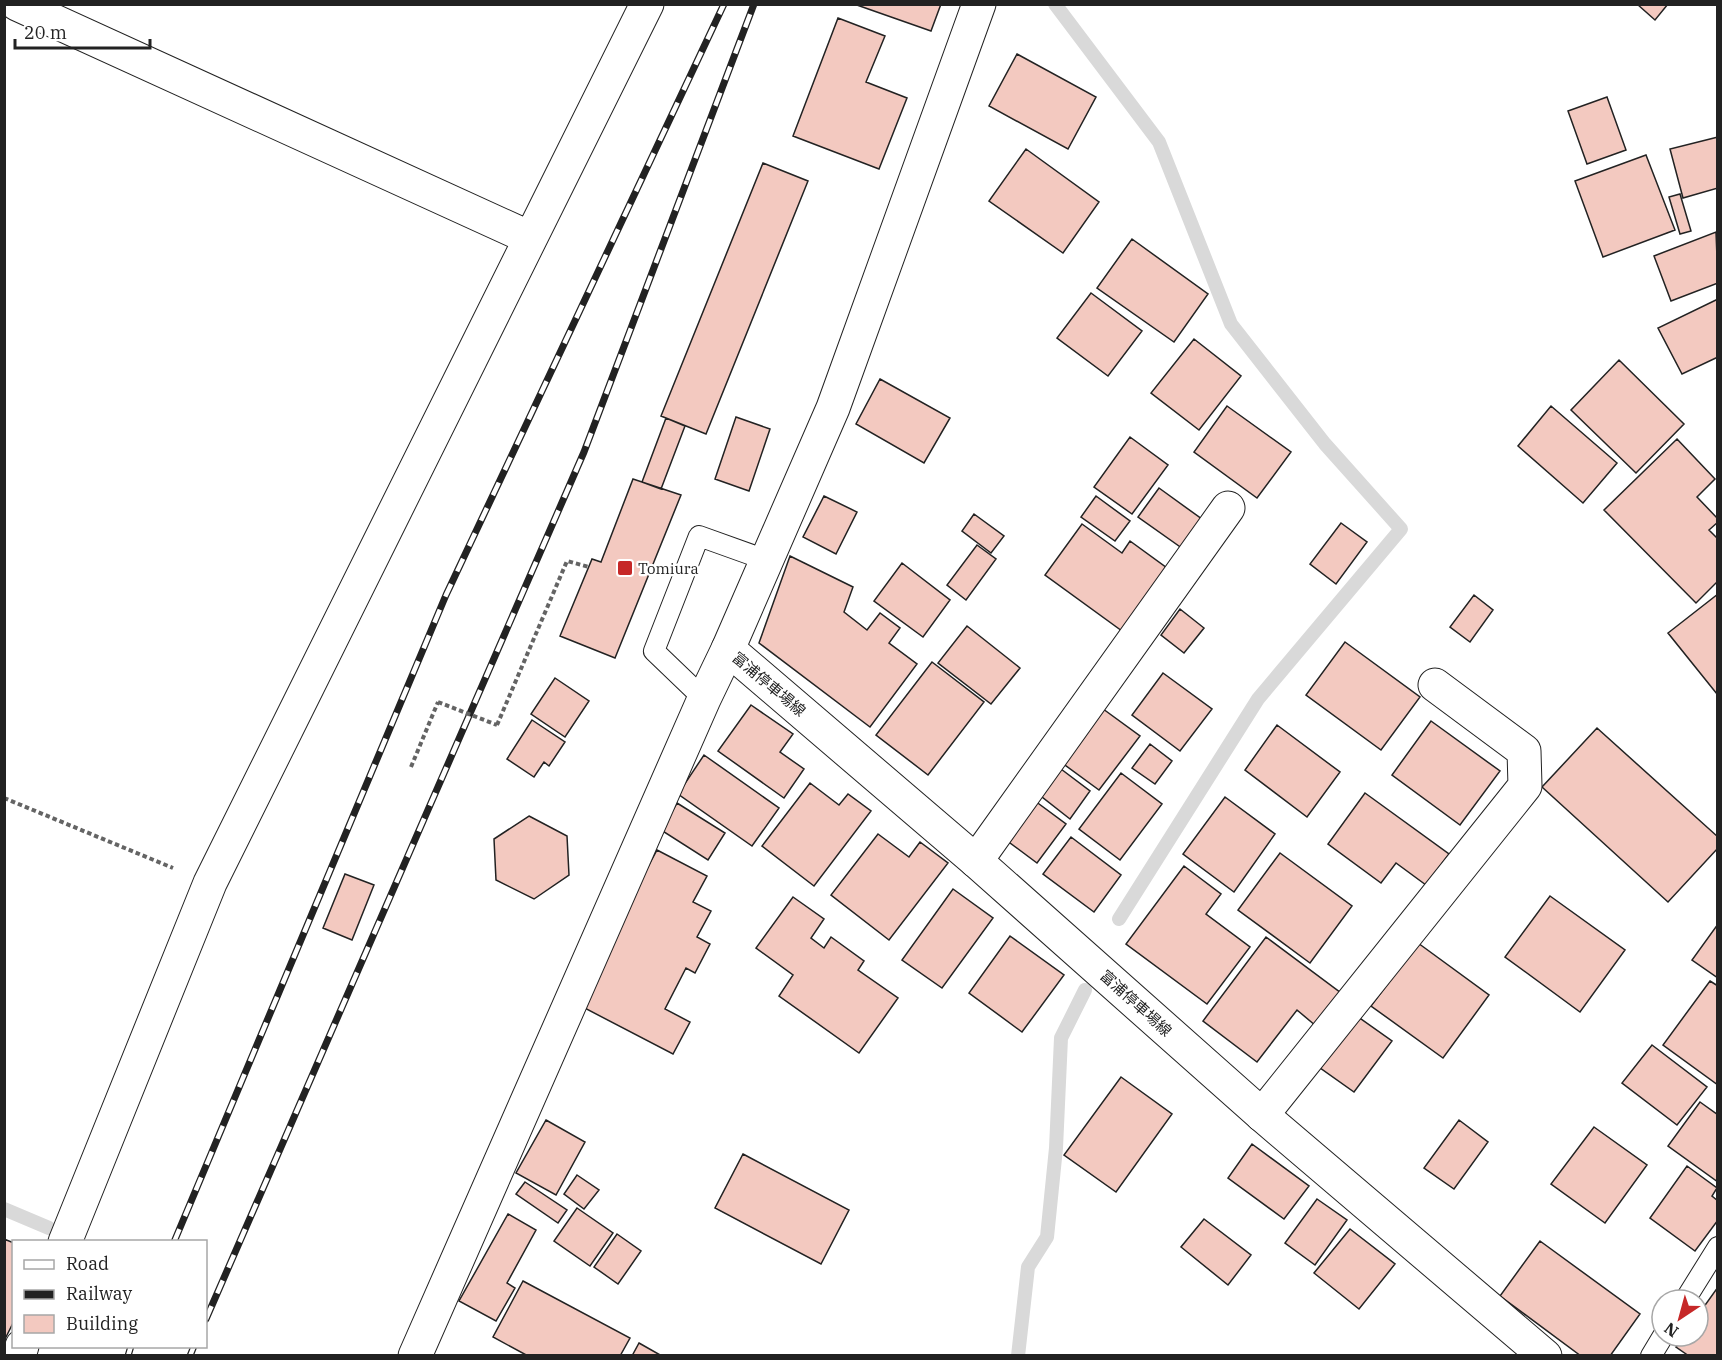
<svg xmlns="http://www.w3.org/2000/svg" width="1722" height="1360" font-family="'IBM Plex Serif','Noto Sans JP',serif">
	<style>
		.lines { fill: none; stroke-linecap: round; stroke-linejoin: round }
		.stream { stroke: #d9d9d9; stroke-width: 14 }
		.building { fill: #f3c9c0; stroke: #222; stroke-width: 1.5 }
		.lane-casing { stroke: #222; stroke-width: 22 }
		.street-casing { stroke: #222; stroke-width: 35 }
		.secondary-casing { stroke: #222; stroke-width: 35 }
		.path { stroke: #646464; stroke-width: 4; stroke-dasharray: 4.5 3; stroke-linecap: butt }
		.lane { stroke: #fff; stroke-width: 20 }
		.street { stroke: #fff; stroke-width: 33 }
		.secondary { stroke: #fff; stroke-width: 33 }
		.rail-casing { stroke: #222; stroke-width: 7 }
		.rail { stroke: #fff; stroke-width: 4.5; stroke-dasharray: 14; stroke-linecap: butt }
		.path-bridge { stroke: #646464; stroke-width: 4; stroke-dasharray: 4.5 3; stroke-linecap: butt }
		.poi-dot { fill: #c62828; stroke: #fff; stroke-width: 2 }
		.labels { text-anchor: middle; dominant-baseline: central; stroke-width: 4.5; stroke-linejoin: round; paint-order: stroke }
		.poi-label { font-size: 15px; fill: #222; stroke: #fff; text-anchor: start }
		.street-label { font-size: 15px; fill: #222; stroke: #fff }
	</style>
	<rect width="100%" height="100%" fill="#fff"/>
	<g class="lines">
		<path class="stream" d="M 1055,4 L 1159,142 L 1231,324 L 1325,444 L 1401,529 L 1258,699 L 1119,919
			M 4,1209 L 49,1228
			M 1018,1356 L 1028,1267 L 1047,1237 L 1056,1148 L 1061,1038 L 1085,990"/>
	</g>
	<path class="building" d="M 854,4 L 941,4 L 931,31 Z
		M 1637,4 L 1668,4 L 1655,20 Z
		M 838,18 L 885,36 L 866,82 L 907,98 L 879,169 L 793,136 Z
		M 1017,54 L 1096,97 L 1068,149 L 989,106 Z
		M 1607,97 L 1626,150 L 1587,164 L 1568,111 Z
		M 1718,137 L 1718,188 L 1683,198 L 1670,149 Z
		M 1026,149 L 1099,202 L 1063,253 L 989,201 Z
		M 1646,155 L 1675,230 L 1603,257 L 1575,181 Z
		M 763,163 L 808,181 L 706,434 L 661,416 Z
		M 1680,194 L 1691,231 L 1680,234 L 1669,197 Z
		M 1716,232 L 1718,283 L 1671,301 L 1654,256 Z
		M 1132,239 L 1208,294 L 1174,342 L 1097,288 Z
		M 1091,293 L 1142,331 L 1108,376 L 1057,338 Z
		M 1718,299 L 1718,357 L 1682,374 L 1658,328 Z
		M 1194,339 L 1241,376 L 1199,430 L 1151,393 Z
		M 1619,360 L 1684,424 L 1636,473 L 1571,410 Z
		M 880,379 L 950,418 L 924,463 L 856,424 Z
		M 1227,406 L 1291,452 L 1257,498 L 1194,452 Z
		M 1551,406 L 1617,463 L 1583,503 L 1518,446 Z
		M 736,417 L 770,429 L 749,491 L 715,479 Z
		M 666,418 L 685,426 L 661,489 L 642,482 Z
		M 1130,437 L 1168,465 L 1132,514 L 1094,487 Z
		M 1677,439 L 1715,479 L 1697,497 L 1718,519 L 1718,522 L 1709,530 L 1718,539 L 1718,581 L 1696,603 L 1604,510 Z
		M 633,479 L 681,495 L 615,658 L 560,636 L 592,559 L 601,562 Z
		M 1159,488 L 1206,522 L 1186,551 L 1138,517 Z
		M 824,496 L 857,512 L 836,554 L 803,537 Z
		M 1096,496 L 1130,521 L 1115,541 L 1081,517 Z
		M 974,514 L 1004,536 L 991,553 L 962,531 Z
		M 1341,523 L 1367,542 L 1336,584 L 1310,564 Z
		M 1082,524 L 1122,553 L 1130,541 L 1167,568 L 1122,631 L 1045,575 Z
		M 977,545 L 996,559 L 966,600 L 947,585 Z
		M 790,556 L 853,587 L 844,612 L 867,630 L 880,613 L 900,628 L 889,643 L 917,664 L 870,727 L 759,643 Z
		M 902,563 L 950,600 L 923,637 L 874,601 Z
		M 1718,594 L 1718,694 L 1717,694 L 1668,633 Z
		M 1474,595 L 1493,610 L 1470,642 L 1450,627 Z
		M 1180,609 L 1204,628 L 1184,653 L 1161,635 Z
		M 967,626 L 1020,668 L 991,704 L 938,663 Z
		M 1345,642 L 1420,697 L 1381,750 L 1306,695 Z
		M 932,662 L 984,702 L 928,775 L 876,735 Z
		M 1163,673 L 1212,709 L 1180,751 L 1132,715 Z
		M 555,678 L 589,701 L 565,737 L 531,714 Z
		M 751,705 L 793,734 L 780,752 L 804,769 L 784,798 L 718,751 Z
		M 1099,706 L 1140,736 L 1099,790 L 1058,760 Z
		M 532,720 L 565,742 L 549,766 L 544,762 L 534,777 L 507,759 Z
		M 1431,721 L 1500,771 L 1460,825 L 1392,775 Z
		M 1277,725 L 1340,772 L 1307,817 L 1245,770 Z
		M 1597,728 L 1718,837 L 1718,848 L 1668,902 L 1542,787 Z
		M 1150,744 L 1172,761 L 1155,784 L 1132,768 Z
		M 704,755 L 779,808 L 752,846 L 678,794 Z
		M 1057,766 L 1090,791 L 1070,819 L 1037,793 Z
		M 1121,773 L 1162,804 L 1120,860 L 1079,829 Z
		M 810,783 L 839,805 L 848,794 L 871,811 L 814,886 L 762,846 Z
		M 1365,793 L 1449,854 L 1426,885 L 1396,863 L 1381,883 L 1328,844 Z
		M 1225,797 L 1275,834 L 1234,892 L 1183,854 Z
		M 1031,798 L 1066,824 L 1037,863 L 1002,837 Z
		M 677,803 L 725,833 L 708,860 L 661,830 Z
		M 529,816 L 567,836 L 569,875 L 534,899 L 496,880 L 494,839 Z
		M 878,834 L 909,857 L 920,842 L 948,863 L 889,940 L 831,895 Z
		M 1071,837 L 1121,875 L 1094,912 L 1043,874 Z
		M 657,850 L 707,876 L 693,902 L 711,911 L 697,937 L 710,944 L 695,973 L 686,968 L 665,1009 L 690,1022 L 673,1054 L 575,1003 Z
		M 1280,853 L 1352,906 L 1310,963 L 1238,910 Z
		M 1184,866 L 1221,894 L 1206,914 L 1250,947 L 1207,1004 L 1126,944 Z
		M 345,874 L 374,885 L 352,940 L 323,928 Z
		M 953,889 L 993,918 L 942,988 L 902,960 Z
		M 1550,896 L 1625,950 L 1580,1012 L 1505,957 Z
		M 793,897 L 824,919 L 811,938 L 824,948 L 831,937 L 864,961 L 858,970 L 898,998 L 859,1053 L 779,996 L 793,975 L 756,948 Z
		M 1718,924 L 1718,978 L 1692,960 Z
		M 1010,936 L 1064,975 L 1022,1032 L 969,993 Z
		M 1266,937 L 1341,993 L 1316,1026 L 1297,1010 L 1257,1062 L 1203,1021 Z
		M 1418,943 L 1489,995 L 1443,1058 L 1371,1006 Z
		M 1710,981 L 1718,986 L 1718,1085 L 1663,1045 Z
		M 1354,1014 L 1392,1041 L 1354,1092 L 1316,1065 Z
		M 1652,1045 L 1707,1087 L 1677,1125 L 1622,1083 Z
		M 1121,1077 L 1172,1114 L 1116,1192 L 1064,1155 Z
		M 1700,1102 L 1718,1115 L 1718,1182 L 1668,1146 Z
		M 546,1120 L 585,1142 L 556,1195 L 516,1173 Z
		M 1459,1120 L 1488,1142 L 1454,1189 L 1424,1168 Z
		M 1594,1127 L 1647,1165 L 1605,1223 L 1551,1184 Z
		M 1252,1144 L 1309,1186 L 1284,1219 L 1228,1178 Z
		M 743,1154 L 849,1210 L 821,1264 L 715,1208 Z
		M 1687,1166 L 1717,1188 L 1712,1196 L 1718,1201 L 1718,1220 L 1695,1251 L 1650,1218 Z
		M 577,1175 L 599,1190 L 584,1209 L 564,1194 Z
		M 525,1182 L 567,1210 L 558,1223 L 516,1194 Z
		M 1317,1199 L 1347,1220 L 1315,1265 L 1285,1243 Z
		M 577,1208 L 613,1233 L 590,1266 L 554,1241 Z
		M 508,1214 L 536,1230 L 507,1283 L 515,1288 L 496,1321 L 459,1301 Z
		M 1204,1219 L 1251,1255 L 1228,1285 L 1181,1247 Z
		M 1350,1229 L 1395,1264 L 1359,1309 L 1314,1273 Z
		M 617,1234 L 641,1251 L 618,1284 L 594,1267 Z
		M 4,1239 L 14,1243 L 14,1321 L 4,1341 Z
		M 1540,1241 L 1640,1314 L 1610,1356 L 1581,1356 L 1500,1296 Z
		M 523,1281 L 630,1338 L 620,1356 L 528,1356 L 493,1337 Z
		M 1718,1287 L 1718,1356 L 1689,1356 L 1676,1347 L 1684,1336 L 1698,1336 L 1698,1315 Z
		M 639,1343 L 662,1356 L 632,1356 Z"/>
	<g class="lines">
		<defs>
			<path id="lane" d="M 704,699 L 654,651 L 699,536 L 766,560
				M 1685,1300 L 1718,1247
				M 1651,1356 L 1663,1336"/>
			<path id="street" d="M 17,4 L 530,238
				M 976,861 L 1228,508
				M 1262,1115 L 1525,786 L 1524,751 L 1435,685
				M 65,1242 L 210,883 L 647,4
				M 19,1356 L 22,1346
				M 415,1356 L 704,699 L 728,649"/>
			<path id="secondary" d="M 979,4 L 833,408 L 728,649 L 976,861 L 1262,1115 L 1545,1356"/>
		</defs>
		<use href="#lane" class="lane-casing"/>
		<use href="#street" class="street-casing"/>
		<use href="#secondary" class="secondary-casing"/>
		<path class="path" d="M 497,725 L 567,561 L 589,567
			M 411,767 L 438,702
			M 4,798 L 173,868"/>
		<use href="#lane" class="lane"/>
		<use href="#street" class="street"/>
		<use href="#secondary" class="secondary"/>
		<defs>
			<path id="rail" d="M 174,1242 L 446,595 L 724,4
				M 206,1319 L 584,452 L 754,4
				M 128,1356 L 131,1346
				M 190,1356 L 194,1346"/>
		</defs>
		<use href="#rail" class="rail-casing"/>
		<use href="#rail" class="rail"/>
		<path class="path-bridge" d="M 438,702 L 497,725"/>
	</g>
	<rect class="poi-dot" x="617" y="560" width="16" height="16" rx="3"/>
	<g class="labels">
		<g class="poi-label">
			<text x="638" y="568">Tomiura</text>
		</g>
		<g class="street-label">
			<text transform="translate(769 684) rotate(40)">富浦停車場線</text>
			<text transform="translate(1136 1003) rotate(42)">富浦停車場線</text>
		</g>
	</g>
	<rect width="1722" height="1360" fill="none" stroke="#222222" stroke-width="12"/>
	<rect x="12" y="1240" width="195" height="108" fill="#ffffff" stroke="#a7a7a7" stroke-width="1.5"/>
	<rect x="24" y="1260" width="30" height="9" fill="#ffffff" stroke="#a7a7a7" stroke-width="1.5"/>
	<text x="66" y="1270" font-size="18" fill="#222222">Road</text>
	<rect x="24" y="1290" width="30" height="9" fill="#222222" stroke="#a7a7a7" stroke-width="1.5"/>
	<text x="66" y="1300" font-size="18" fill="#222222">Railway</text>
	<rect x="24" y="1315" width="30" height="18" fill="#f3c9c0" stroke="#a7a7a7" stroke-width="1.5"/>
	<text x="66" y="1330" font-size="18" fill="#222222">Building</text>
	<g transform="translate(1680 1318) rotate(216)"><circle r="28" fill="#ffffff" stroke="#a7a7a7" stroke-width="1.5"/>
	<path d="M0-4.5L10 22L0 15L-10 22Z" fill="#c62828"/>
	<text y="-9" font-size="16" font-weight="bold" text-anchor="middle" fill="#222222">N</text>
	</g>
	<path d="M15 39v9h135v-9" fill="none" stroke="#222222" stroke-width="3"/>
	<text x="24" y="39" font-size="18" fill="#222222" stroke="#ffffff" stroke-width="4.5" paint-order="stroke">20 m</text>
</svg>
